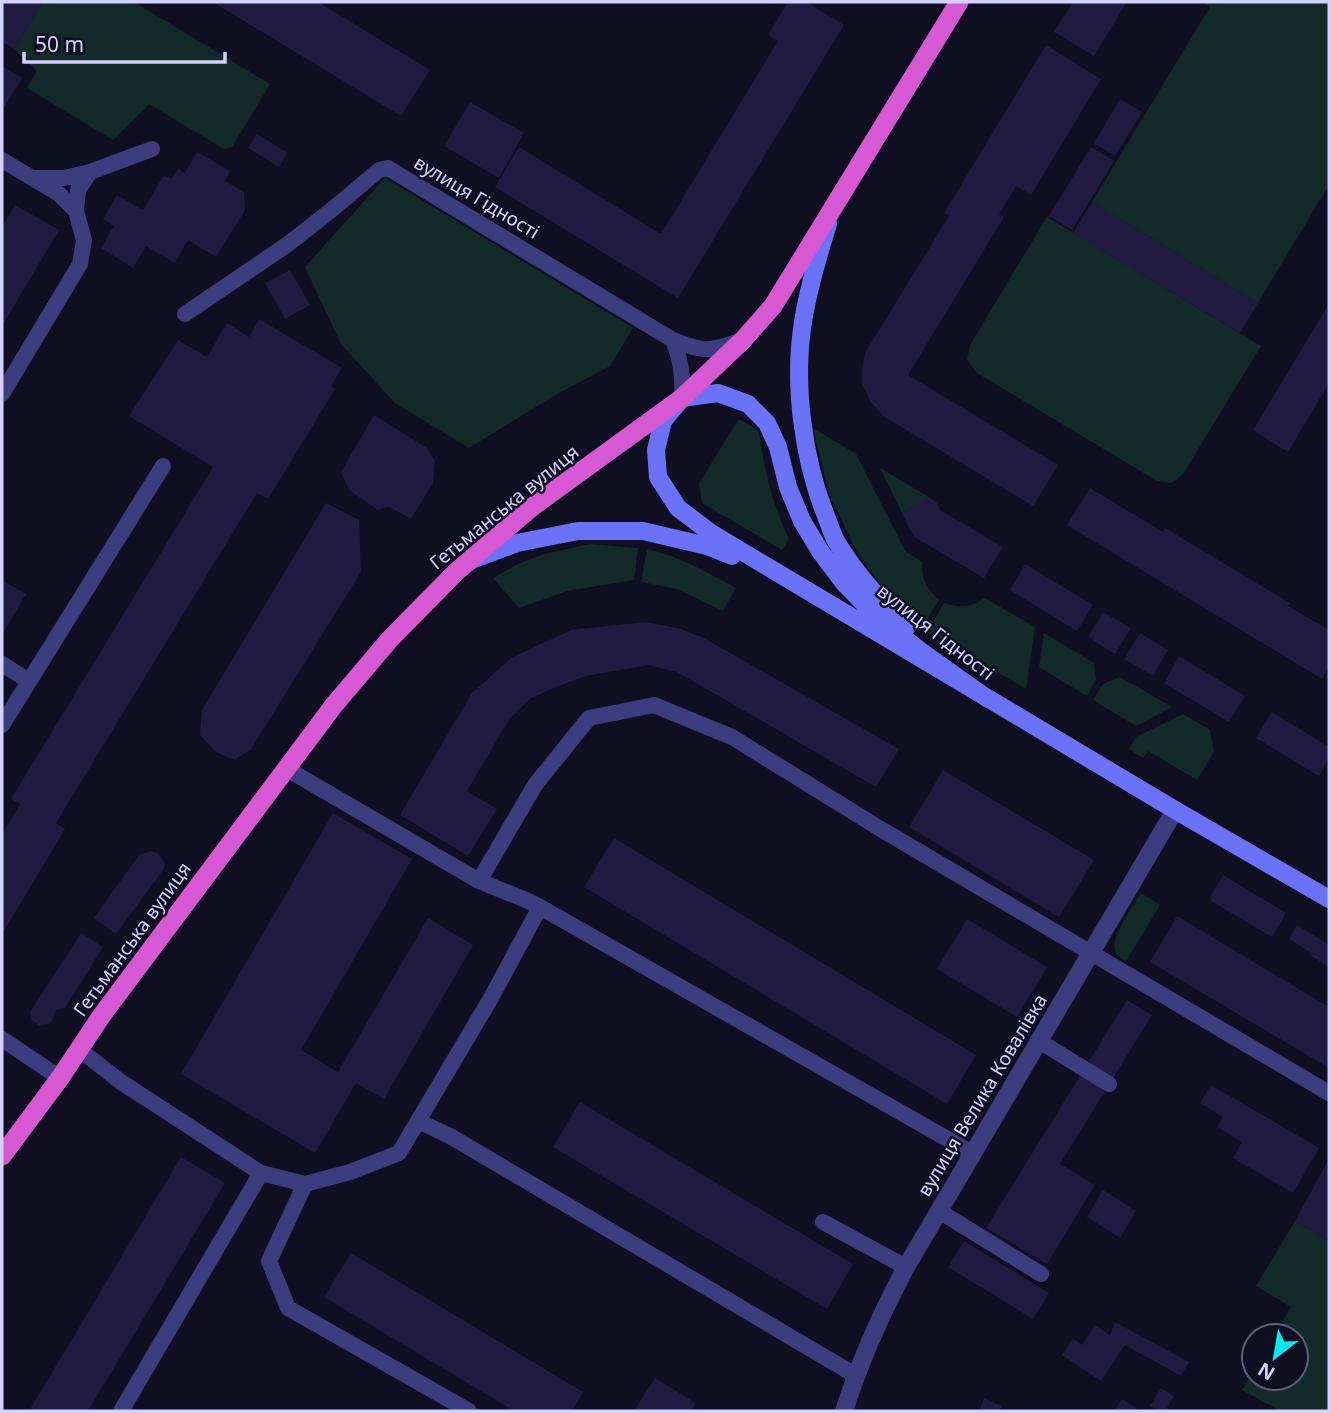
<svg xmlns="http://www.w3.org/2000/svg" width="1331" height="1413" font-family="'Noto Sans',sans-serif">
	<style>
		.green { fill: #122b29 }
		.building { fill: #211b41 }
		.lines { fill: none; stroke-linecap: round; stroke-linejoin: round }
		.service { stroke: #3c3d7e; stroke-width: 16 }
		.minor { stroke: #3c3d7e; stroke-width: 18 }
		.secondary { stroke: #6c72f8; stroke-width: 18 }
		.trunk { stroke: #d658d2; stroke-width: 19 }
		.labels { text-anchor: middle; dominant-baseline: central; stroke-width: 5; stroke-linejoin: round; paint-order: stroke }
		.street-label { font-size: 19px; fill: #d3d1fd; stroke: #100e21 }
	</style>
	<rect width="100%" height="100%" fill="#100e21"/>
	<path class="green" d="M 43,2 L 134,2 L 270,84 L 232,147 L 224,149 L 149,104 L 113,140 L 27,88 L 37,71 L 14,49 Z
		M 1202,2 L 1329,2 L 1329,185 L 1258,303 L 1092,202 L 1210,7 Z
		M 385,178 L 633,328 L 610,366 L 557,394 L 469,448 L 395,403 L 341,344 L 305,267 Z
		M 1047,217 L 1261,346 L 1183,474 L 1172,483 L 1157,481 L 977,373 L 967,360 L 970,345 Z
		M 739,419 L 759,431 C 764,469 772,504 789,539 L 782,550 L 702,503 L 699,483 Z
		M 813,428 L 856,454 L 905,551 L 922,562 C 921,579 927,589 939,600 L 922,628 L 893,601 L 858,554 L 829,494 Z
		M 880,468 L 929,497 L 902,513 Z
		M 590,544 L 638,548 L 634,580 L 567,591 L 519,608 L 493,578 L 518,564 L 544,554 Z
		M 647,549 C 679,556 707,572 736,588 L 723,611 L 677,589 L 641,582 Z
		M 985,598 L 1035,627 L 1026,689 L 928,631 L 944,603 C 962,608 969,608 985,598 Z
		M 1044,633 L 1094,663 L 1096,680 L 1087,696 L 1039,667 Z
		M 1120,677 L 1172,707 L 1136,726 L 1093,700 L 1103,684 Z
		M 1183,714 L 1210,730 L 1214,752 L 1197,780 L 1148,751 L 1143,758 L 1129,749 L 1136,737 Z
		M 1141,893 L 1160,905 L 1126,961 C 1124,960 1119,957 1117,955 C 1106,941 1133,907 1141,893 Z
		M 1295,1221 L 1329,1241 L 1329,1411 L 1280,1411 L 1242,1390 L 1254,1370 L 1254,1378 L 1296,1378 L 1296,1336 L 1274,1336 L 1291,1307 L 1256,1286 Z"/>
	<path class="building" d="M 2,2 L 43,2 L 14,49 L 2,41 Z
		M 217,2 L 318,2 L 430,70 L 401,116 L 216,4 Z
		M 788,2 L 806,2 L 844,25 L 678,298 L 495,187 L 519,147 L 661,234 L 778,41 L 768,35 Z
		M 1073,2 L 1127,2 L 1094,56 L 1054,32 Z
		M 1046,45 L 1101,79 L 1031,195 L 1016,186 L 999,214 L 1004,217 L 908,375 L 1058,465 L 1033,506 L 883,416 L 871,402 L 862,384 L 862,368 L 865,353 L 949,216 L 944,213 Z
		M 2,66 L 22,78 L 2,111 Z
		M 1120,99 L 1142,112 L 1115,156 L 1094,143 Z
		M 470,102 L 524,133 L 499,178 L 444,146 Z
		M 257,134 L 288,153 L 279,167 L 248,148 Z
		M 1091,147 L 1114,161 L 1072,230 L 1049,216 Z
		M 197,152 L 230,171 L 225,181 L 244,192 L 245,210 L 216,257 L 188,240 L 175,263 L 146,246 L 133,268 L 101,248 L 114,226 L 103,219 L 117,195 L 143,210 L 164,175 L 171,179 L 178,169 L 185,173 Z
		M 1092,202 L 1258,303 L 1240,333 L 1073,233 Z
		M 15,205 L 59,230 L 2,326 L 2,227 Z
		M 290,270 L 310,305 L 285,319 L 265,283 Z
		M 1329,304 L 1329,383 L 1288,452 L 1253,430 Z
		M 259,319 L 342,368 L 331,386 L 335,389 L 268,499 L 257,493 L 56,823 L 65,829 L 2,934 L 2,834 L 20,804 L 11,799 L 213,467 L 129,416 L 178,340 L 207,357 L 227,323 L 249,337 Z
		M 374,415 L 427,448 L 435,461 L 433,483 L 411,519 L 389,507 L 378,510 L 349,490 L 341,472 Z
		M 1090,488 L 1163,532 L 1165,528 L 1290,603 L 1288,606 L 1329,630 L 1329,667 L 1322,679 L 1067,525 Z
		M 929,497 L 937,503 L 940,510 L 1003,547 L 984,578 L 916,538 L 909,528 L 902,513 L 921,500 Z
		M 326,503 L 359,520 L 361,572 L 251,749 L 235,760 L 216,752 L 200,735 L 202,710 Z
		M 1025,564 L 1093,605 L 1077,631 L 1010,590 Z
		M 2,580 L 26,594 L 2,635 Z
		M 1103,612 L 1131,628 L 1115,654 L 1088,637 Z
		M 646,622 L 681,629 L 704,638 L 899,749 L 876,787 L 677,672 L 649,665 L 586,676 L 561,685 L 531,698 L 510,718 L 467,791 L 497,809 L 468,856 L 400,815 L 472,693 L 511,658 L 571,630 Z
		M 1140,633 L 1168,650 L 1153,676 L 1124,659 Z
		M 1179,656 L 1245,696 L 1229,722 L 1164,683 Z
		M 1272,712 L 1329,747 L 1329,758 L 1319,776 L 1256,738 Z
		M 943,770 L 1094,860 L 1059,917 L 909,827 Z
		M 333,813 L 412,859 L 301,1050 L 338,1072 L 428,918 L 473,945 L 384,1099 L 356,1083 L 315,1153 L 181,1074 Z
		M 614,838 L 976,1055 L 947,1104 L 584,887 Z
		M 152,851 L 157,853 L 164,862 L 165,865 L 163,870 L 116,934 L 94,918 L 139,855 Z
		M 1223,875 L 1286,913 L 1272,937 L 1211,901 L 1210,897 Z
		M 1177,916 L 1329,1007 L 1329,1068 L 1150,962 Z
		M 967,919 L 1047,967 L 1017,1017 L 937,969 Z
		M 1297,925 L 1329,945 L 1329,967 L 1311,956 L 1313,954 L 1289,939 Z
		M 81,933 L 103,947 L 65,1008 L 58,1009 L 55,1011 L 53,1019 L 49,1024 L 39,1025 L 32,1020 L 30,1012 Z
		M 1127,1000 L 1152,1015 L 1060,1164 L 1095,1185 L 1047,1264 L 986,1228 Z
		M 1211,1085 L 1319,1148 L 1293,1193 L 1233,1158 L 1242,1142 L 1217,1127 L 1223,1117 L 1200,1103 Z
		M 580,1102 L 853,1264 L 827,1309 L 553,1147 Z
		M 181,1157 L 225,1183 L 88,1411 L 29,1411 Z
		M 1329,1159 L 1329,1241 L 1295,1221 Z
		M 1103,1190 L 1136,1211 L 1120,1238 L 1087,1217 Z
		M 964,1241 L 1049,1293 L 1033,1319 L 948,1267 Z
		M 351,1253 L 583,1392 L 572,1411 L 514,1411 L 324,1297 Z
		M 1115,1322 L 1189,1362 L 1181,1376 L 1125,1345 L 1101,1381 L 1062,1355 L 1073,1338 L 1082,1345 L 1095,1325 L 1110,1335 Z
		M 655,1378 L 696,1403 L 691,1411 L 634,1411 Z
		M 1161,1388 L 1174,1396 L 1165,1411 L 1159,1411 L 1150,1406 Z
		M 984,1398 L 1002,1406 L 999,1411 L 979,1411 Z
		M 1122,1399 L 1141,1411 L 1114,1411 Z"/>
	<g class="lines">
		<path class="service" d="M 2,160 L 59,194 L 76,211
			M 33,178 L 64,178 L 90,172 L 152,149
			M 185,314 L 288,244 L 334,208 L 379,170 L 388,168 L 673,340 C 681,361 683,375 682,398
			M 673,340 C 703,352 709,352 740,341
			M 2,394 L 80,264 L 84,240 L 76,211 L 78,190 L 90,172
			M 2,664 L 29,681
			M 2,725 L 163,466
			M 287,769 L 479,881 L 526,900 L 540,907 L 972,1153
			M 479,881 L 535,785 L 589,718 L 654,705 L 732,737 L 879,828 L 1329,1093
			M 2,1039 L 60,1078
			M 1039,1041 L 1109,1084
			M 80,1050 L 121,1082 L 261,1173 L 305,1184 L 350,1172 L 399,1153 L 491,998 L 540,907
			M 418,1121 L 450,1136 L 855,1375
			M 305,1184 L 269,1261 L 288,1308 L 469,1411
			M 939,1211 L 1041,1274
			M 823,1222 L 906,1267
			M 121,1411 L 261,1173"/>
		<path class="minor" d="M 844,1411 C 860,1361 881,1314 906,1267 L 1175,810"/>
		<path class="secondary" d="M 828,224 C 818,256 808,289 803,322 C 793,383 803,459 826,516 C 829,524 832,533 836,541 C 855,573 881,601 906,628
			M 474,559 L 517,543 L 578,531 L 643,531 L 707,546 L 732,556
			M 988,699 L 922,652 L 876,616 L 844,583 L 820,551 L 802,521 L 788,487 L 778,447 L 767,423 L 748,404 L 718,393 L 682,398 L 663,421 L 656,450 L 658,477 L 678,508 L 711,533 L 1175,810 L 1329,899"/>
		<path class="trunk" d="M 2,1156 L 60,1078 L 102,1015 L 334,705 L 390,639 L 456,572 L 532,507 L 682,398 L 743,340 L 773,306 L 959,2"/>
	</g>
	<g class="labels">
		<g class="street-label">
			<text transform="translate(477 197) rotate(31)">вулиця Гідності</text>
			<text transform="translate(504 507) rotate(-39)">Гетьманська вулиця</text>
			<text transform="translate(936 632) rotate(38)">вулиця Гідності</text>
			<text transform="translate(132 939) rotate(-54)">Гетьманська вулиця</text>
			<text transform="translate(982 1095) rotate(-59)">вулиця Велика Ковалівка</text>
		</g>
	</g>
	<rect width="1331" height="1413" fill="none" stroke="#d3d1fd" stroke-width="7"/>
	<g transform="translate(1275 1357) rotate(211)"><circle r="33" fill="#100e21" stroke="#5e5c79" stroke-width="2"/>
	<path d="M0-5L12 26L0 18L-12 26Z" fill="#0be7ef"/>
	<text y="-10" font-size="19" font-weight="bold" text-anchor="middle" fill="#d3d1fd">N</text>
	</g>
	<path d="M24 52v10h201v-10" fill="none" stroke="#d3d1fd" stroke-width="3.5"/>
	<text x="35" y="52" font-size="21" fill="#d3d1fd" stroke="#100e21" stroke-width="5" paint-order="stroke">50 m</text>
</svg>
